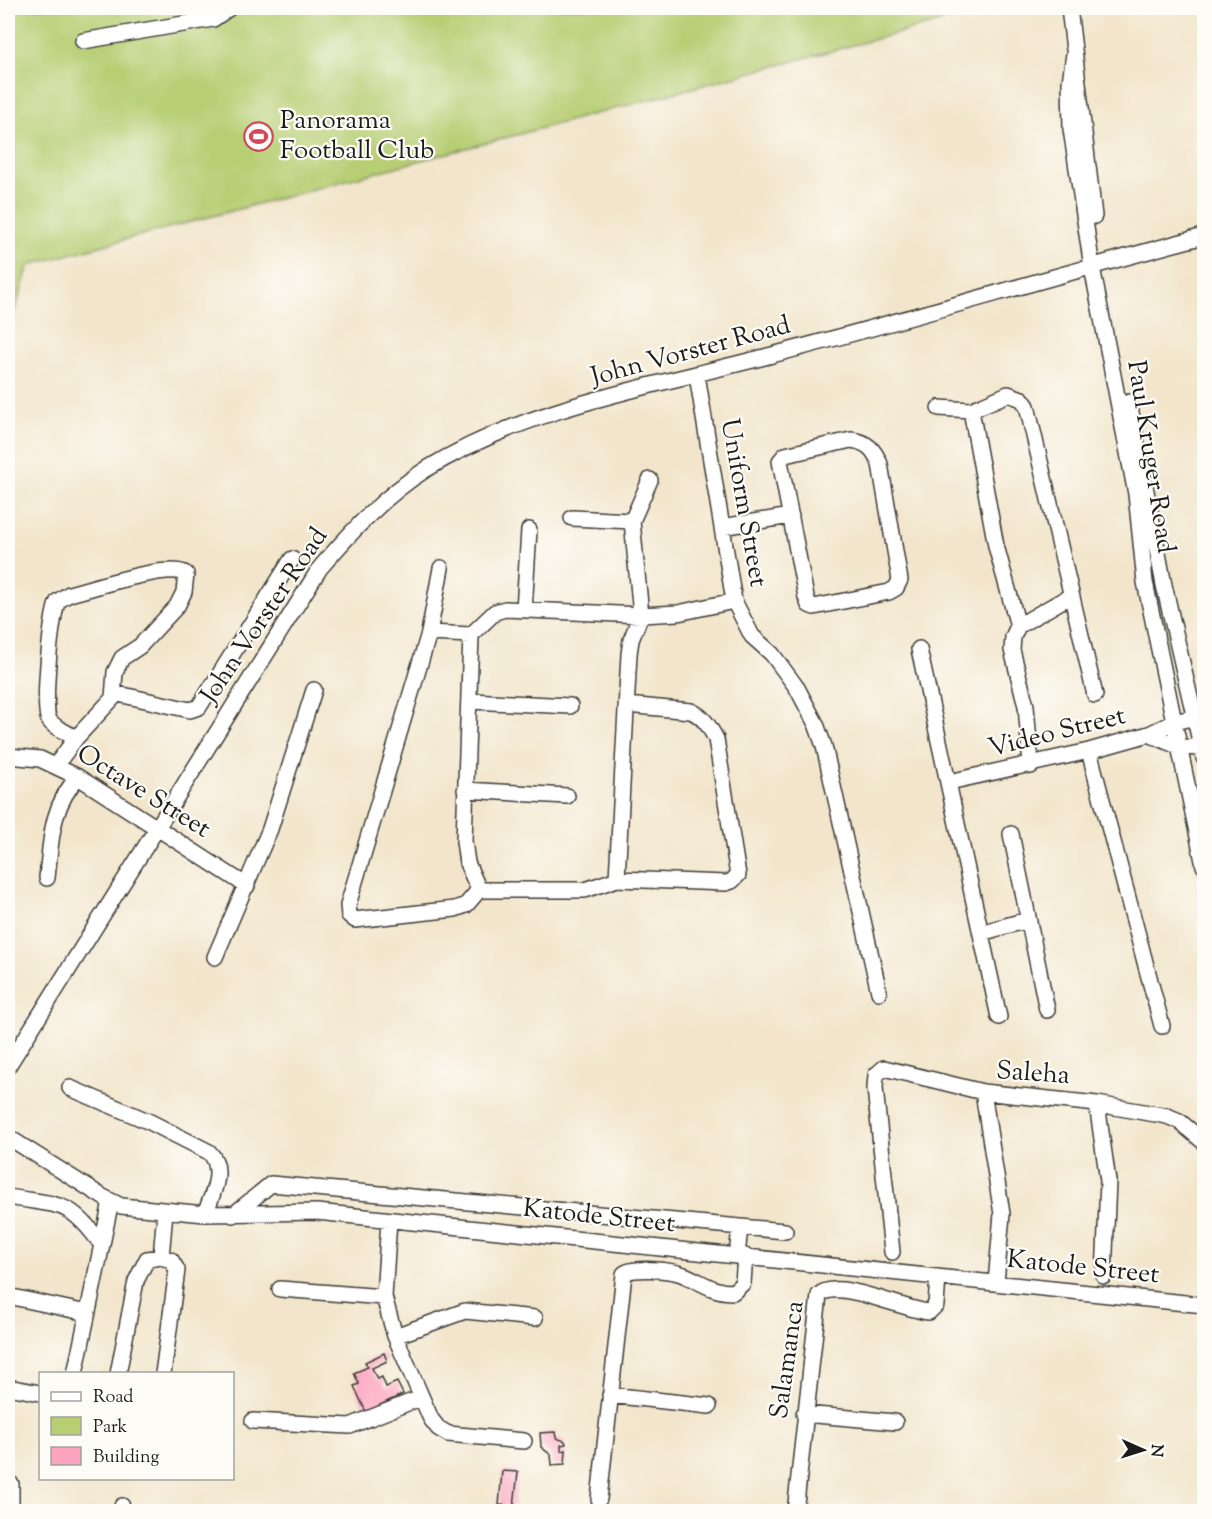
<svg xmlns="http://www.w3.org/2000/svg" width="1212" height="1519" font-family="'Sorts Mill Goudy',serif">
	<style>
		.green { fill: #b7ce73; stroke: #6a7548; stroke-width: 1.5 }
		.building { fill: #fca4bf }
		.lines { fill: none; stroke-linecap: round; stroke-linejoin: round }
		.minor-casing { stroke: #3c3a36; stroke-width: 18 }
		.minor { stroke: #fff; stroke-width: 15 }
		.labels { text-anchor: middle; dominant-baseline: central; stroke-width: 4.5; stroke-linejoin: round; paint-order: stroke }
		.poi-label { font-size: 26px; fill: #1c1c1c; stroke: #fdfcf7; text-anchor: start }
		.street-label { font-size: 26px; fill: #1c1c1c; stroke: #fdfcf7 }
	</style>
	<rect width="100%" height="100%" fill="#fdfcf7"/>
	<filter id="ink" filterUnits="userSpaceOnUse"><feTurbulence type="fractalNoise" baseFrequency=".0167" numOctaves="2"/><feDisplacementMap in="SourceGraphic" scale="12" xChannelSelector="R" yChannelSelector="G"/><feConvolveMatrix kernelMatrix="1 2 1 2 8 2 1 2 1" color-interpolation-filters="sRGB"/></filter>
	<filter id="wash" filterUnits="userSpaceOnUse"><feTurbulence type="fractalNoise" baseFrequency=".008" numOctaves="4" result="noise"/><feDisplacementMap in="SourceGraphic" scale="24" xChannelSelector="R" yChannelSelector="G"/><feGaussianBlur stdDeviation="1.35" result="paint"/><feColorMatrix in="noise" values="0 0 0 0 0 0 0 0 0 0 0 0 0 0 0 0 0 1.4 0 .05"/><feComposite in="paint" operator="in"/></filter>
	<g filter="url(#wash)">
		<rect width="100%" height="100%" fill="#f2e5cb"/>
		<path class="green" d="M 8,8 L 992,8 L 29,265 L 8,333 Z"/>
		<g id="blocks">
			<path class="building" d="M 384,1353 L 387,1361 L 372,1368 L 377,1379 L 382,1377 L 386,1387 L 397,1382 L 403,1394 L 366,1412 L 354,1386 L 359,1384 L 354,1373 L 368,1367 L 365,1362 Z
				M 555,1432 L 556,1438 L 565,1441 L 566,1444 L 561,1445 L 561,1451 L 566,1450 L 565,1464 L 552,1465 L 551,1455 L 541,1447 L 540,1433 Z
				M 502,1471 L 518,1472 L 514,1506 L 499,1505 Z"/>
		</g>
	</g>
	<g filter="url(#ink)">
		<use href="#blocks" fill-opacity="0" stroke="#3c3a36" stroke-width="1.5"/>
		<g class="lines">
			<defs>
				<path id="minor" d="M 1069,8 L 1094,216
					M 83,41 L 213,19 L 229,8
					M 1074,54 L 1070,82 L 1071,129 L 1092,267 L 1136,494 L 1145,582 L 1204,866
					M 697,375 L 734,601 L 752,636 L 772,654 L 797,688 L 816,724 L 824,746 L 879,992
					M 1129,402 L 1164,585 L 1204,758
					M 939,408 L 971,410 L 1008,394 L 1022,399 L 1027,406 L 1095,695
					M 971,410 L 996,546 L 1018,626
					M 851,440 C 867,442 874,449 880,464 L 900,580 L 896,588 L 889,592 L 814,607 L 809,605 L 806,597 L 780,461 L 785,455 Z
					M 632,521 L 650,480
					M 722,527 L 791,516
					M 441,568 L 429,633 L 348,905 L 349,915 L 355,920 L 455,909 L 466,905 L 479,890 L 585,890 L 617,879 L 629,654 L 631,640 L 641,615 L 632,521 L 572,518
					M 524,610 L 529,530
					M 429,633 L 471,635 L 495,612 L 505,609 L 641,615 L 678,613 L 734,601
					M 471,635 L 464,841 L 467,863 L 479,890
					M 919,649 L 999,1017
					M 114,693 L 190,710 L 199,707 L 292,559
					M 470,701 L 570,706
					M 1149,734 L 1180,747 L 1204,748
					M 1089,751 L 1162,1026
					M 8,756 L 40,759 L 78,777 L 247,886
					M 56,765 L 76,738 L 113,698 L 115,672 L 122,658 L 140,646 L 177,606 L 184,592 L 186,574 C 169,562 91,589 69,594 L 58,601 C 51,614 42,710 49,720 C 54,728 68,733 76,738
					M 1031,766 L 1026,706 L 1012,650 L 1013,637 L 1018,626 L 1070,596
					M 949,782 L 1089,751 L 1149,734 L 1174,722 L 1204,715
					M 465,790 L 567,796
					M 1011,834 L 1047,1010
					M 47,878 C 51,840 51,806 78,777
					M 617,879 L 726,883 L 732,881 L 738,875 L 716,739 C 709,726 704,717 691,711 L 627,705
					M 981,933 L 1027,920
					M 215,957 L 270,829 L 314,690
					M 8,1066 L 320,568 C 351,532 384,496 425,470 C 528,406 656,386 772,355 C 917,317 1060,274 1204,236
					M 70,1088 L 150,1122 L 209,1152 C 226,1169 212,1195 205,1214
					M 1097,1104 L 1167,1116 L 1179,1121 L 1204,1142
					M 8,1137 L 103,1197 L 121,1206 L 205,1214 L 317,1212 L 1204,1305
					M 8,1197 C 60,1206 69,1199 102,1245
					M 233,1215 L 271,1184 L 785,1231
					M 389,1220 L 384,1297 L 395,1336 L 431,1419 L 438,1428 L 448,1434 L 524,1441
					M 892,1252 L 875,1088 L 876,1075 L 884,1068 L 983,1092
					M 737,1256 L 740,1227
					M 996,1283 L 1002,1214 L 983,1092 L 1097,1104 L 1108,1181 L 1104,1276
					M 280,1289 L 384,1297
					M 8,1296 L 87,1313
					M 395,1336 L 465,1311 L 535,1318
					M 75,1374 L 111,1201
					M 118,1374 L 136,1281 L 147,1259 L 161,1257
					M 163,1374 L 177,1270 L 171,1260 L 161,1257 L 165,1212
					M 8,1387 L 40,1393
					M 610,1395 L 709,1406
					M 804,1414 L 895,1422
					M 253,1421 L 350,1426 L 420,1398
					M 11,1484 L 11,1512
					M 599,1499 L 624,1274 C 631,1266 673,1270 684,1275 C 702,1282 712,1292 733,1292 L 743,1283 L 745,1256
					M 121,1512 L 122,1506
					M 795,1512 L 819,1295 C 838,1277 905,1311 929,1312 L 936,1305 L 938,1277"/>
			</defs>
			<use href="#minor" class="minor-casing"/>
			<use href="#minor" class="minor"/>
		</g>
	</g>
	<defs>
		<symbol id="stadium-ring" viewBox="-11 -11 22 22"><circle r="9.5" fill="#fdfcf7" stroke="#d1495b" stroke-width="1.5"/><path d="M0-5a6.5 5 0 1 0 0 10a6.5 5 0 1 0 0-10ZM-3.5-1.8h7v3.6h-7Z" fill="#d1495b"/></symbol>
	</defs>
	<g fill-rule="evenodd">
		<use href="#stadium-ring" x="242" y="120" width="33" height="33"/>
	</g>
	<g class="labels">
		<g class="poi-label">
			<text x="280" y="121">Panorama<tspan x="280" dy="30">Football Club</tspan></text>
		</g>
		<g class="street-label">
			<text transform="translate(691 352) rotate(-15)">John Vorster Road</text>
			<text transform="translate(1150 457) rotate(81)">Paul Kruger Road</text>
			<text transform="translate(743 503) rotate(80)">Uniform Street</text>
			<text transform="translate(265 616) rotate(-56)">John Vorster Road</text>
			<text transform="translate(1057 733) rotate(-14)">Video Street</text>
			<text transform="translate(143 792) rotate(32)">Octave Street</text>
			<text transform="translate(1033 1074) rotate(4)">Saleha</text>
			<text transform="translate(599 1217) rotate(6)">Katode Street</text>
			<text transform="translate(1083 1268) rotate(6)">Katode Street</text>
			<text transform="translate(788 1360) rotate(-82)">Salamanca</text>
		</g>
	</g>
	<rect width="1212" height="1519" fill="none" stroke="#fdfcf7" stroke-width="30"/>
	<rect x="39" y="1372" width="195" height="108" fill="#fdfcf7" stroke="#a3a29f" stroke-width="1.5"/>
	<rect x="51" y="1392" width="30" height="9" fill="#ffffff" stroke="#a3a29f" stroke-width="1.5"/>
	<text x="93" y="1402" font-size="18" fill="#1c1c1c">Road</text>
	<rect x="51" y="1417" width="30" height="18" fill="#b7ce73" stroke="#a3a29f" stroke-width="1.5"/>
	<text x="93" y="1432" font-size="18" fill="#1c1c1c">Park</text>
	<rect x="51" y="1447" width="30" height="18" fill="#fca4bf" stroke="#a3a29f" stroke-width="1.5"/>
	<text x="93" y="1462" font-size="18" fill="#1c1c1c">Building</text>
	<g transform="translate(1143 1450) rotate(93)" stroke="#fdfcf7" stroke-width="4.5" paint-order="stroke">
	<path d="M0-4.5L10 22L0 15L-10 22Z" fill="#1c1c1c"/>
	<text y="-9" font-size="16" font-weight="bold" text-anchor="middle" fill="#1c1c1c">N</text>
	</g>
</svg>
